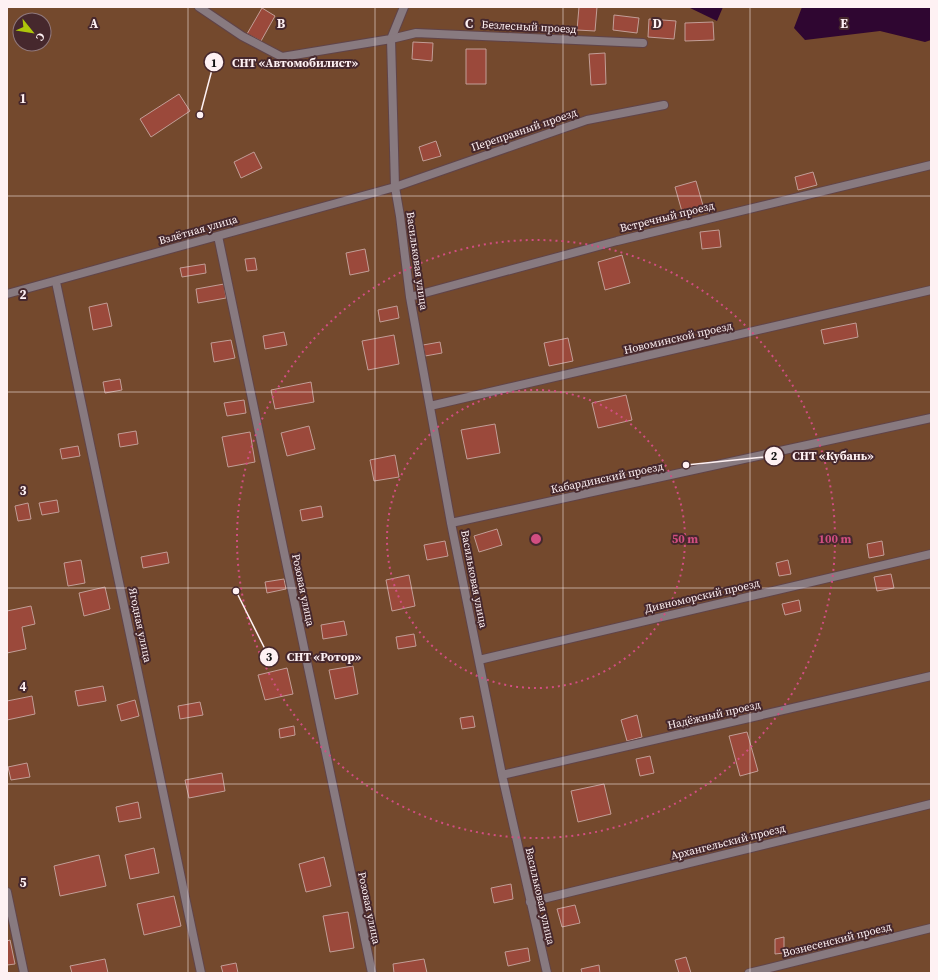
<svg xmlns="http://www.w3.org/2000/svg" width="938" height="980" font-family="'Source Serif 4',serif">
	<style>
		.green { fill: #74492d; fill-rule: evenodd }
		.water { fill: #2f0631 }
		.building { fill: #9b493b; stroke: #c29e97 }
		.lines { fill: none; stroke-linecap: round; stroke-linejoin: round }
		.service-casing { stroke: #604449; stroke-width: 10 }
		.minor-casing { stroke: #604449; stroke-width: 10 }
		.service { stroke: #887a80; stroke-width: 8 }
		.minor { stroke: #887a80; stroke-width: 8 }
		.grid { fill: none; stroke: #fef1f3; stroke-width: 1; stroke-opacity: 0.55 }
		.ring { fill: none; stroke: #d14e81; stroke-width: 2; stroke-dasharray: 2 4 }
		.labels { text-anchor: middle; dominant-baseline: central; stroke-width: 4; stroke-linejoin: round; paint-order: stroke }
		.street-label { font-size: 11px; fill: #fef1f3; stroke: #46282d }
		.grid-label { font-size: 13px; text-anchor: middle; font-weight: bold; fill: #fef1f3; stroke: #46282d; stroke-width: 4; stroke-linejoin: round; paint-order: stroke }
		.centre { fill: #d14e81; stroke: #46282d; stroke-width: 2 }
		.ring-label { font-size: 12px; text-anchor: middle; font-weight: bold; fill: #d14e81; stroke: #46282d; stroke-width: 4; stroke-linejoin: round; paint-order: stroke }
		.leader { fill: none; stroke: #fef1f3; stroke-width: 1.5 }
		.callout-dot { fill: #fef1f3; stroke: #46282d; stroke-width: 1.5 }
		.mark-label { font-size: 12px; text-anchor: middle; font-weight: bold; fill: #111 }
		.callout-label { font-size: 12px; text-anchor: middle; font-weight: bold; fill: #fef1f3; stroke: #46282d; stroke-width: 4; stroke-linejoin: round; paint-order: stroke }
	</style>
	<rect width="100%" height="100%" fill="#46282d"/>
	<path class="green" d="M 7,7 L 931,7 L 931,973 L 7,973 ZM 20,20 L 44,20 L 44,44 L 20,44 Z"/>
	<path class="water" d="M 688,7 L 723,7 L 717,21 Z
		M 802,7 L 931,7 L 931,40 L 925,42 L 880,31 L 805,40 L 794,28 Z"/>
	<path class="building" d="M 579,7 L 597,7 L 595,31 L 577,30 Z
		M 262,8 L 275,16 L 261,41 L 247,34 Z
		M 614,15 L 639,18 L 637,33 L 613,30 Z
		M 649,19 L 676,21 L 674,39 L 648,37 Z
		M 713,22 L 714,40 L 685,41 L 685,23 Z
		M 413,42 L 433,43 L 432,61 L 412,59 Z
		M 466,49 L 486,49 L 486,84 L 466,84 Z
		M 605,53 L 606,84 L 591,85 L 589,54 Z
		M 179,94 L 190,111 L 151,137 L 140,119 Z
		M 436,141 L 441,156 L 423,161 L 419,147 Z
		M 254,152 L 262,168 L 241,178 L 234,162 Z
		M 813,172 L 817,185 L 798,190 L 795,177 Z
		M 696,181 L 704,209 L 683,215 L 675,187 Z
		M 719,230 L 721,247 L 702,249 L 700,232 Z
		M 365,249 L 369,271 L 350,275 L 346,253 Z
		M 622,255 L 630,283 L 605,290 L 598,262 Z
		M 255,258 L 257,270 L 247,271 L 245,259 Z
		M 205,264 L 206,273 L 182,277 L 180,268 Z
		M 224,284 L 226,298 L 198,303 L 196,289 Z
		M 107,303 L 112,326 L 93,330 L 89,307 Z
		M 397,306 L 399,318 L 380,322 L 378,310 Z
		M 856,323 L 858,337 L 824,344 L 821,330 Z
		M 284,332 L 287,345 L 265,349 L 263,336 Z
		M 394,335 L 399,364 L 368,370 L 362,341 Z
		M 568,338 L 573,361 L 549,366 L 544,343 Z
		M 231,340 L 235,358 L 214,362 L 211,343 Z
		M 440,342 L 442,353 L 425,356 L 423,345 Z
		M 120,379 L 122,390 L 105,393 L 103,382 Z
		M 311,382 L 314,402 L 275,409 L 271,390 Z
		M 626,395 L 632,420 L 598,428 L 592,403 Z
		M 244,400 L 246,413 L 227,416 L 224,403 Z
		M 495,424 L 500,453 L 467,459 L 461,430 Z
		M 309,426 L 315,449 L 287,456 L 281,433 Z
		M 136,431 L 138,444 L 120,447 L 118,434 Z
		M 250,432 L 255,462 L 228,467 L 222,437 Z
		M 78,446 L 80,456 L 62,459 L 60,449 Z
		M 395,455 L 399,477 L 374,481 L 370,460 Z
		M 57,500 L 59,512 L 42,515 L 39,503 Z
		M 28,503 L 31,519 L 18,521 L 15,506 Z
		M 321,506 L 323,517 L 302,521 L 300,510 Z
		M 497,529 L 502,545 L 479,552 L 474,536 Z
		M 445,541 L 448,556 L 427,560 L 424,545 Z
		M 882,541 L 884,555 L 869,558 L 867,544 Z
		M 167,552 L 169,563 L 143,568 L 141,557 Z
		M 81,560 L 85,583 L 68,586 L 64,563 Z
		M 788,560 L 791,574 L 779,576 L 776,563 Z
		M 891,574 L 894,588 L 877,591 L 874,577 Z
		M 409,575 L 415,606 L 392,611 L 386,580 Z
		M 284,579 L 286,589 L 267,593 L 265,582 Z
		M 105,587 L 110,609 L 84,616 L 79,593 Z
		M 799,600 L 801,611 L 785,615 L 782,604 Z
		M 31,606 L 35,624 L 22,627 L 26,649 L 7,653 L 7,611 Z
		M 344,621 L 347,635 L 323,639 L 321,625 Z
		M 414,634 L 416,646 L 398,649 L 396,637 Z
		M 353,666 L 358,694 L 335,699 L 329,670 Z
		M 287,668 L 293,694 L 265,700 L 258,675 Z
		M 103,686 L 106,701 L 78,706 L 75,691 Z
		M 32,696 L 35,714 L 7,720 L 7,701 Z
		M 135,700 L 139,716 L 121,721 L 117,705 Z
		M 200,702 L 203,715 L 180,719 L 178,706 Z
		M 637,715 L 642,737 L 627,741 L 621,720 Z
		M 473,716 L 475,727 L 462,729 L 460,718 Z
		M 294,726 L 295,735 L 280,738 L 279,729 Z
		M 747,732 L 758,771 L 740,776 L 729,736 Z
		M 650,756 L 654,773 L 640,776 L 636,759 Z
		M 27,763 L 30,777 L 11,780 L 8,767 Z
		M 222,773 L 225,791 L 189,798 L 185,780 Z
		M 604,784 L 611,814 L 578,822 L 571,791 Z
		M 138,802 L 141,818 L 119,822 L 116,807 Z
		M 154,848 L 159,873 L 130,879 L 125,855 Z
		M 99,855 L 106,886 L 60,896 L 54,866 Z
		M 324,857 L 331,886 L 306,892 L 299,864 Z
		M 511,884 L 513,899 L 494,903 L 491,888 Z
		M 174,896 L 181,926 L 144,935 L 137,904 Z
		M 575,905 L 580,923 L 562,927 L 557,909 Z
		M 348,912 L 354,948 L 330,952 L 323,916 Z
		M 784,937 L 784,953 L 775,954 L 775,939 Z
		M 10,940 L 15,964 L 7,965 L 7,941 Z
		M 528,948 L 530,961 L 508,966 L 505,952 Z
		M 686,957 L 691,973 L 679,973 L 675,960 Z
		M 105,959 L 108,973 L 72,973 L 70,966 Z
		M 424,959 L 427,973 L 394,973 L 393,964 Z
		M 236,963 L 238,973 L 223,973 L 221,966 Z
		M 599,965 L 600,973 L 582,973 L 581,969 Z"/>
	<g class="lines">
		<defs>
			<path id="service" d="M 199,7 L 242,36 L 282,57 L 391,39
				M 395,187 L 391,39 L 404,7"/>
			<path id="minor" d="M 391,39 L 416,33 L 643,43
				M 395,187 L 400,216 L 410,297 L 451,523 L 502,775 L 547,973
				M 218,236 L 372,973
				M 56,282 L 201,973
				M 7,294 L 395,187 L 587,120 L 664,105
				M 410,297 L 617,241 L 931,165
				M 430,406 L 931,290
				M 451,523 L 931,418
				M 479,660 L 931,554
				M 502,775 L 931,676
				M 7,892 L 24,973
				M 530,902 L 931,804
				M 749,973 L 931,928"/>
		</defs>
		<use href="#service" class="service-casing"/>
		<use href="#minor" class="minor-casing"/>
		<use href="#service" class="service"/>
		<use href="#minor" class="minor"/>
	</g>
	<path class="grid" d="M 188,7 L 188,973M 375,7 L 375,973M 563,7 L 563,973M 750,7 L 750,973M 7,196 L 931,196M 7,392 L 931,392M 7,588 L 931,588M 7,784 L 931,784"/>
	<g class="ring">
		<circle cx="536" cy="539" r="149"/>
		<circle cx="536" cy="539" r="299"/>
	</g>
	<g class="labels">
		<g class="street-label">
			<text transform="translate(529 27) rotate(3)">Безлесный проезд</text>
			<text transform="translate(524 130) rotate(-19)">Переправный проезд</text>
			<text transform="translate(667 217) rotate(-14)">Встречный проезд</text>
			<text transform="translate(198 230) rotate(-16)">Взлётная улица</text>
			<text transform="translate(417 261) rotate(82)">Васильковая улица</text>
			<text transform="translate(678 338) rotate(-13)">Новоминской проезд</text>
			<text transform="translate(607 478) rotate(-12)">Кабардинский проезд</text>
			<text transform="translate(474 579) rotate(79)">Васильковая улица</text>
			<text transform="translate(303 590) rotate(78)">Розовая улица</text>
			<text transform="translate(702 596) rotate(-13)">Дивноморский проезд</text>
			<text transform="translate(140 625) rotate(78)">Ягодная улица</text>
			<text transform="translate(714 715) rotate(-13)">Надёжный проезд</text>
			<text transform="translate(728 842) rotate(-14)">Архангельский проезд</text>
			<text transform="translate(540 896) rotate(77)">Васильковая улица</text>
			<text transform="translate(369 908) rotate(78)">Розовая улица</text>
			<text transform="translate(837 940) rotate(-14)">Вознесенский проезд</text>
		</g>
	</g>
	<g class="grid-label">
		<text x="94" y="28">A</text>
		<text x="281" y="28">B</text>
		<text x="469" y="28">C</text>
		<text x="657" y="28">D</text>
		<text x="844" y="28">E</text>
		<text x="23" y="103">1</text>
		<text x="23" y="299">2</text>
		<text x="23" y="495">3</text>
		<text x="23" y="691">4</text>
		<text x="23" y="887">5</text>
	</g>
	<circle cx="536" cy="539" r="6" class="centre"/>
	<g class="ring-label">
		<text x="685" y="543">50 m</text>
		<text x="835" y="543">100 m</text>
	</g>
	<path class="leader" d="M200 115L214 62M686 465L774 456M236 591L269 657"/>
	<g class="callout-dot">
		<circle cx="200" cy="115" r="4"/>
		<circle cx="686" cy="465" r="4"/>
		<circle cx="236" cy="591" r="4"/>
		<circle cx="214" cy="62" r="10"/>
		<circle cx="774" cy="456" r="10"/>
		<circle cx="269" cy="657" r="10"/>
	</g>
	<g class="mark-label">
		<text x="214" y="67">1</text>
		<text x="774" y="460">2</text>
		<text x="269" y="661">3</text>
	</g>
	<g class="callout-label">
		<text x="295" y="67">СНТ «Автомобилист»</text>
		<text x="833" y="460">СНТ «Кубань»</text>
		<text x="324" y="661">СНТ «Ротор»</text>
	</g>
	<rect width="938" height="980" fill="none" stroke="#fef1f3" stroke-width="16"/>
	<g transform="translate(32 32) rotate(120)"><circle r="19" fill="#46282d" stroke="#90787c"/>
	<path d="M0-3L7 15L0 10L-7 15Z" fill="#aec60b"/>
	<text y="-6" font-size="11" font-weight="bold" text-anchor="middle" fill="#fef1f3">С</text>
	</g>
</svg>
